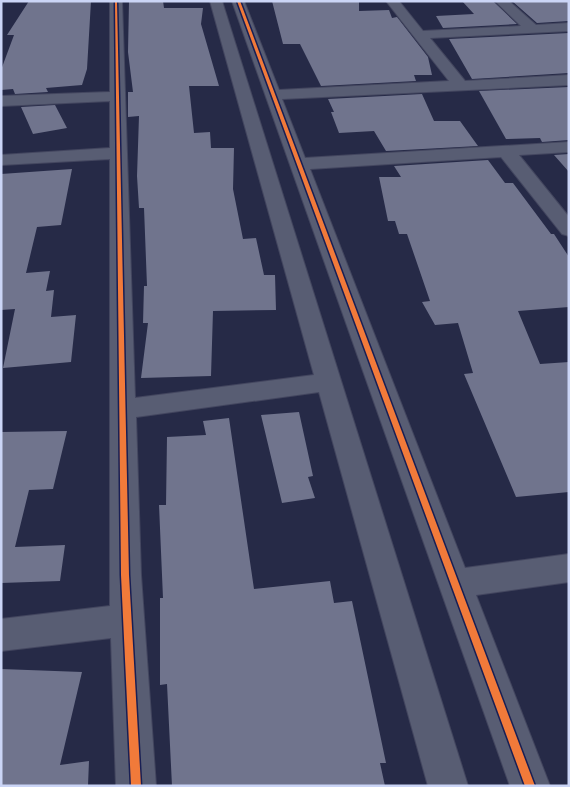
<svg xmlns="http://www.w3.org/2000/svg" width="570" height="787" font-family="'Public Sans',sans-serif">
	<style>
		.building { fill: #70748d }
		.lines { fill: none; stroke-linecap: round; stroke-linejoin: round }
		.minor-casing { stroke: #43465f; stroke-width: 2 }
		.minor { fill: #585d73; fill-rule: evenodd }
		.cycleway-casing { stroke: #191f54; stroke-width: 3 }
		.cycleway { fill: #f17a3a; fill-rule: evenodd }
	</style>
	<rect width="100%" height="100%" fill="#262a47"/>
	<path class="building" d="M 29,1 L 91,1 L 87,69 L 82,85 L 46,88 L 48,92 L 15,94 L 13,89 L 1,90 L 1,70 L 14,35 L 7,35 Z
		M 129,1 L 163,1 L 164,8 L 203,8 L 201,24 L 219,86 L 189,86 L 194,133 L 210,132 L 211,148 L 234,148 L 233,189 L 243,239 L 256,238 L 264,275 L 275,275 L 276,310 L 213,311 L 211,376 L 141,378 L 148,323 L 143,323 L 144,286 L 147,286 L 144,208 L 139,208 L 137,176 L 139,116 L 128,117 L 128,92 L 133,92 L 128,52 Z
		M 272,1 L 359,1 L 359,11 L 389,10 L 392,18 L 397,17 L 428,57 L 432,75 L 414,75 L 416,81 L 321,86 L 300,44 L 283,44 Z
		M 462,1 L 493,1 L 517,24 L 443,28 L 436,16 L 474,14 Z
		M 512,1 L 569,1 L 569,21 L 537,23 Z
		M 569,33 L 569,73 L 472,79 L 449,39 Z
		M 569,87 L 569,140 L 542,142 L 540,138 L 506,139 L 479,91 Z
		M 422,94 L 434,121 L 460,121 L 478,146 L 386,151 L 374,131 L 339,133 L 331,112 L 334,112 L 328,99 Z
		M 55,105 L 67,128 L 33,134 L 21,107 Z
		M 569,154 L 569,172 L 554,155 Z
		M 488,160 L 505,183 L 513,183 L 551,234 L 554,234 L 569,257 L 569,307 L 518,311 L 540,364 L 569,362 L 569,492 L 516,497 L 464,374 L 473,373 L 458,323 L 435,325 L 422,302 L 430,301 L 407,234 L 399,234 L 395,221 L 388,221 L 379,177 L 401,177 L 394,166 Z
		M 72,169 L 61,225 L 37,227 L 26,273 L 50,271 L 46,291 L 54,290 L 51,317 L 76,315 L 71,362 L 3,368 L 15,309 L 1,310 L 1,174 Z
		M 299,412 L 313,476 L 308,477 L 315,498 L 282,503 L 261,415 Z
		M 229,418 L 254,589 L 330,581 L 334,603 L 352,601 L 386,763 L 380,763 L 385,786 L 172,786 L 167,684 L 160,685 L 160,598 L 163,598 L 159,505 L 166,505 L 167,437 L 206,435 L 203,421 Z
		M 67,431 L 53,489 L 29,490 L 15,547 L 65,545 L 60,581 L 1,583 L 1,432 Z
		M 1,669 L 82,672 L 60,765 L 89,761 L 88,786 L 1,786 Z"/>
	<g class="lines">
		<defs>
			<path id="minor" d="M 110,1 L 122,1 L 135,398 L 314,375 L 210,1 L 222,1 L 468,786 L 428,786 L 319,392 L 136,417 L 141,575 L 156,786 L 116,786 L 111,638 L 1,651 L 1,619 L 110,606 L 110,159 L 1,165 L 1,155 L 110,148 L 110,101 L 1,106 L 1,96 L 110,92 Z
				M 232,1 L 244,1 L 279,90 L 449,81 L 386,1 L 399,1 L 423,31 L 521,26 L 495,1 L 509,1 L 536,25 L 569,23 L 569,31 L 430,38 L 465,81 L 569,75 L 569,85 L 282,99 L 305,158 L 569,142 L 569,152 L 519,155 L 569,217 L 569,236 L 562,234 L 501,157 L 310,169 L 465,568 L 569,554 L 569,582 L 476,595 L 550,786 L 510,786 Z"/>
		</defs>
		<use href="#minor" class="minor-casing"/>
		<use href="#minor" class="minor"/>
		<defs>
			<path id="cycleway" d="M 115,1 L 117,1 L 129,575 L 141,786 L 131,786 L 121,575 Z
				M 237,1 L 240,1 L 535,786 L 525,786 Z"/>
		</defs>
		<use href="#cycleway" class="cycleway-casing"/>
		<use href="#cycleway" class="cycleway"/>
	</g>
	<rect width="570" height="787" fill="none" stroke="#cbd5f6" stroke-width="5"/>
</svg>
